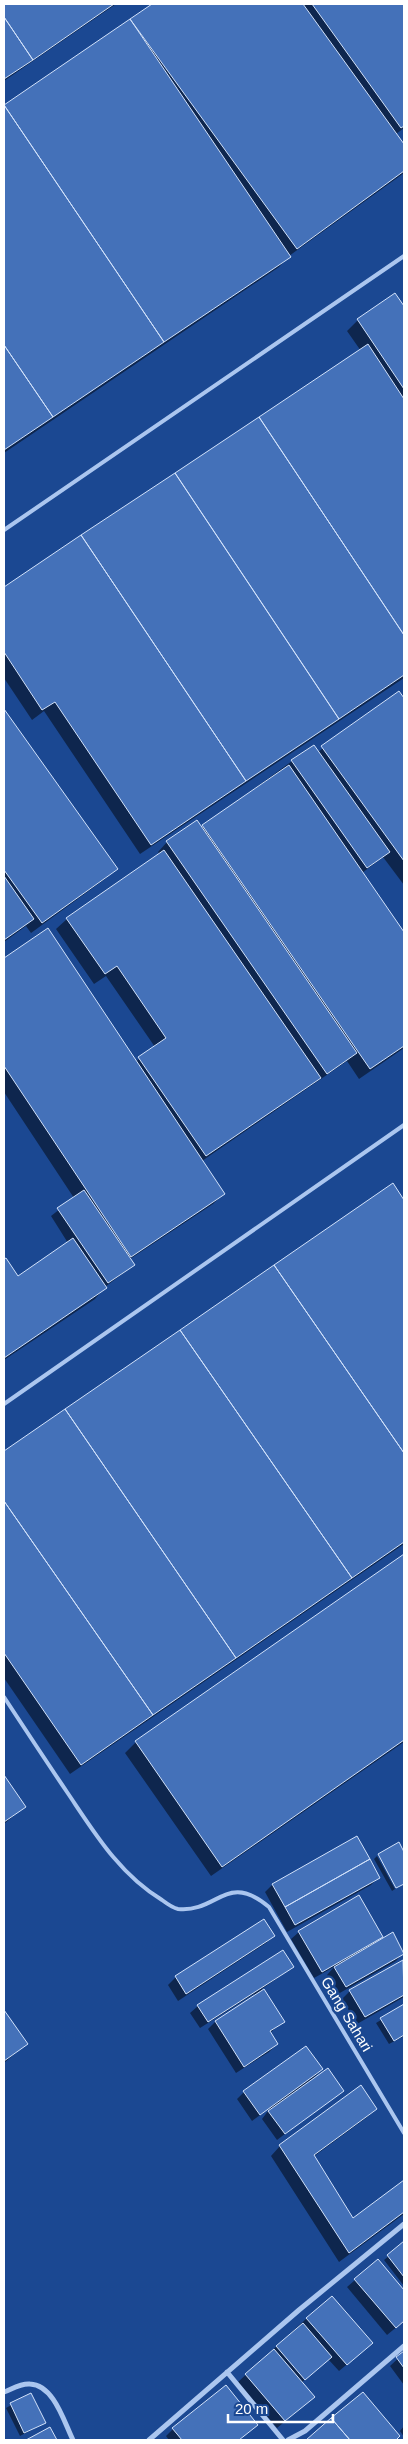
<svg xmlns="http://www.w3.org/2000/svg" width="408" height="2444" font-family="Arial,sans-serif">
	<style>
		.shadow { fill: #0007 }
		.building { fill: #4471b9; stroke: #d1e1fa }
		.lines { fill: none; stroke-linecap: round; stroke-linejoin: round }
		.lane { stroke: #abc6ef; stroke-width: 4 }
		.street { stroke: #abc6ef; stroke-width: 5 }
		.labels { text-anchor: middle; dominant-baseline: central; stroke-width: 5; stroke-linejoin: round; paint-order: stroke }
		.street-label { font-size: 15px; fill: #fff; stroke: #1b4892 }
	</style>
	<rect width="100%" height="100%" fill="#1b4892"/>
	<path class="shadow" d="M 4,4 L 116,4 L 4,81 Z
		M 154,4 L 404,4 L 404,128 L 396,134 L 404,146 L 404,173 L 289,256 L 279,267 L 4,453 L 4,106 Z
		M 395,295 L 404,309 L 404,678 L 140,854 L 44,711 L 32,720 L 4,678 L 4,588 L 361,351 L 347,331 L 358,320 Z
		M 398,692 L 404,700 L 404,885 L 383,857 L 362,873 L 404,935 L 404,1048 L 359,1079 L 347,1061 L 202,1161 L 223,1194 L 213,1204 L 130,1259 L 134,1265 L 105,1287 L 95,1299 L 4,1360 L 4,1261 L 5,1260 L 17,1277 L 68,1243 L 51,1216 L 74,1198 L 4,1092 L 4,959 L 47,930 L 135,1062 L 155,1047 L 106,976 L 94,984 L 56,929 L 67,919 L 160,855 L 158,852 L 167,842 L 201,828 L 292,761 L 314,746 L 318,752 Z
		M 4,712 L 116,868 L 105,879 L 31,933 L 26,926 L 4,942 Z
		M 392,1185 L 404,1202 L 404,1544 L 70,1774 L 4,1678 L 4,1453 Z
		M 404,1555 L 404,1742 L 211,1876 L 125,1753 L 136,1742 Z
		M 4,1777 L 24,1807 L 4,1824 Z
		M 356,1838 L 379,1877 L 371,1885 L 287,1932 L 265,1892 L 272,1885 Z
		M 377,1856 L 395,1889 L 392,1891 L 374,1859 Z
		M 263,1921 L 273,1936 L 266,1943 L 178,2001 L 168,1985 L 176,1977 Z
		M 299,1932 L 381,1936 L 374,1944 L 403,1953 L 396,1961 L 338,1994 L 327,1975 L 334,1967 L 314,1978 L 291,1939 Z
		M 403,1962 L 404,1997 L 357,2024 L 342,1999 L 350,1991 Z
		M 293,1967 L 262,1989 L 283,2021 L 270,2033 L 277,2044 L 269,2052 L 236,2073 L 208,2029 L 215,2022 L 255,1996 L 254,1994 L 200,2028 L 190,2013 L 198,2006 Z
		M 404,2006 L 404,2036 L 389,2044 L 376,2023 Z
		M 4,2012 L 26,2044 L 4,2063 Z
		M 322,2069 L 311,2081 L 343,2090 L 277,2140 L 262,2119 L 271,2107 L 252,2121 L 237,2099 L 244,2092 Z
		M 376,2109 L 366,2118 L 313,2157 L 352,2219 L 404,2182 L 404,2214 L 339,2262 L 271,2156 L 280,2146 Z
		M 404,2243 L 404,2286 L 384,2260 Z
		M 378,2260 L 404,2292 L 404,2321 L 387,2335 L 347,2287 Z
		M 307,2318 L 364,2350 L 339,2371 L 328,2359 L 301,2383 L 306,2404 L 277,2428 L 238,2382 Z
		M 404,2353 L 404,2385 L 390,2366 Z
		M 30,2394 L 44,2423 L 20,2436 L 6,2408 Z
		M 362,2394 L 399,2436 L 395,2440 L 308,2440 Z
		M 256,2425 L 239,2440 L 169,2440 L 166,2436 L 173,2429 Z
		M 404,2426 L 404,2437 L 400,2431 Z"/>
	<path class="building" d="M 4,4 L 114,4 L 33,60 L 4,17 Z
		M 152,4 L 303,4 L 404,144 L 404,171 L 297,249 L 130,19 Z
		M 312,4 L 404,4 L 404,126 L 401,128 Z
		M 4,17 L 33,60 L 4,79 Z
		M 130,19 L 291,257 L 164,342 L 4,105 Z
		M 4,105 L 164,342 L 53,417 L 4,345 Z
		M 395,293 L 404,306 L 404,389 L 357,319 Z
		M 368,344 L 404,399 L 404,635 L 259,417 Z
		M 4,345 L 53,417 L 4,450 Z
		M 259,417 L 404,635 L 404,675 L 339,719 L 175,473 Z
		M 175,473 L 339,719 L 246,781 L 81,535 Z
		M 81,535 L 246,781 L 151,845 L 55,702 L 42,710 L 4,652 L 4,587 Z
		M 399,691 L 404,698 L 404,861 L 321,746 Z
		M 4,709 L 118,869 L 42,923 L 4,870 Z
		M 314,745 L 390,852 L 367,868 L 291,760 Z
		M 289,765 L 404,932 L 404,1046 L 370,1069 L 202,825 Z
		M 197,820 L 357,1053 L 327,1074 L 166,841 Z
		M 164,850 L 321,1078 L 206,1156 L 138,1057 L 166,1038 L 117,966 L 105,974 L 66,918 Z
		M 4,876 L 34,919 L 4,940 Z
		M 48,928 L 225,1194 L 131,1257 L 4,1066 L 4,958 Z
		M 393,1183 L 404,1200 L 404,1453 L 274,1265 Z
		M 84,1190 L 135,1265 L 108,1283 L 57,1208 Z
		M 73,1238 L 107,1288 L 4,1358 L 4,1259 L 6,1258 L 18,1276 Z
		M 274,1265 L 404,1453 L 404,1542 L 352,1578 L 180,1330 Z
		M 180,1330 L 352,1578 L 236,1658 L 65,1409 Z
		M 65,1409 L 236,1658 L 153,1715 L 4,1501 L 4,1451 Z
		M 4,1501 L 153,1715 L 81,1765 L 4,1653 Z
		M 404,1554 L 404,1740 L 222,1867 L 135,1741 Z
		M 4,1775 L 26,1807 L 4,1822 Z
		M 357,1836 L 370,1859 L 285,1907 L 272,1884 Z
		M 399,1842 L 404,1852 L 404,1884 L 396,1888 L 378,1854 Z
		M 370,1859 L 380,1878 L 295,1925 L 285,1907 Z
		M 359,1895 L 383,1937 L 322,1972 L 298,1931 Z
		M 264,1919 L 275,1936 L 186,1994 L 175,1976 Z
		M 393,1932 L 404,1954 L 346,1987 L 334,1967 Z
		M 283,1950 L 294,1967 L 208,2022 L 197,2005 Z
		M 403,1960 L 404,1995 L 365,2017 L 349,1990 Z
		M 264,1989 L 285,2022 L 270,2031 L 278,2044 L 244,2067 L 215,2021 Z
		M 404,2004 L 404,2035 L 394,2041 L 380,2018 Z
		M 4,2010 L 28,2044 L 4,2061 Z
		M 306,2046 L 323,2069 L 260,2115 L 243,2091 Z
		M 328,2068 L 344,2091 L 285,2134 L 268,2111 Z
		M 361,2085 L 377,2109 L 314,2155 L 353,2218 L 404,2180 L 404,2212 L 349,2253 L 279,2145 Z
		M 404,2241 L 404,2277 L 387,2255 Z
		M 378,2259 L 404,2290 L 404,2321 L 396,2328 L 354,2279 Z
		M 332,2296 L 373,2343 L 347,2365 L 306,2318 Z
		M 303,2323 L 332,2357 L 305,2380 L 276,2346 Z
		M 274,2349 L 315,2397 L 285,2421 L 245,2374 Z
		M 404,2351 L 404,2368 L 396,2357 Z
		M 226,2385 L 258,2425 L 239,2440 L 182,2440 L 172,2428 Z
		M 363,2392 L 400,2436 L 396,2440 L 350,2440 L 331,2418 Z
		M 31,2393 L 46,2423 L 24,2433 L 10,2403 Z
		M 331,2418 L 350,2440 L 306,2440 Z
		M 50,2427 L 57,2440 L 26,2440 Z"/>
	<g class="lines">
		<path class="lane" d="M 4,530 L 404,256
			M 4,1404 L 404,1125
			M 4,1697 C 25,1729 46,1761 67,1792 C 94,1832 119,1874 162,1900 C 166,1903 173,1908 178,1909 C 218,1913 226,1871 269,1907 L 404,2133"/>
		<path class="street" d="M 227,2372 L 283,2440
			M 4,2392 C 12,2389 21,2383 30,2384 C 54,2385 64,2422 73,2440
			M 149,2440 L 299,2310 L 404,2224
			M 288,2440 L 305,2431 L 404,2346"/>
	</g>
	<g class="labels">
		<g class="street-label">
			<text transform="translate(347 2014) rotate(59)">Gang Sahari</text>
		</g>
	</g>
	<rect width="408" height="2444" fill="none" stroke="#ffffff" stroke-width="10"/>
	<path d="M228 2414v8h105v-8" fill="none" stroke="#ffffff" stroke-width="2.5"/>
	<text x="235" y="2414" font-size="15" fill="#ffffff" stroke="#1b4892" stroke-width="4" paint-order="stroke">20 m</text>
</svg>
